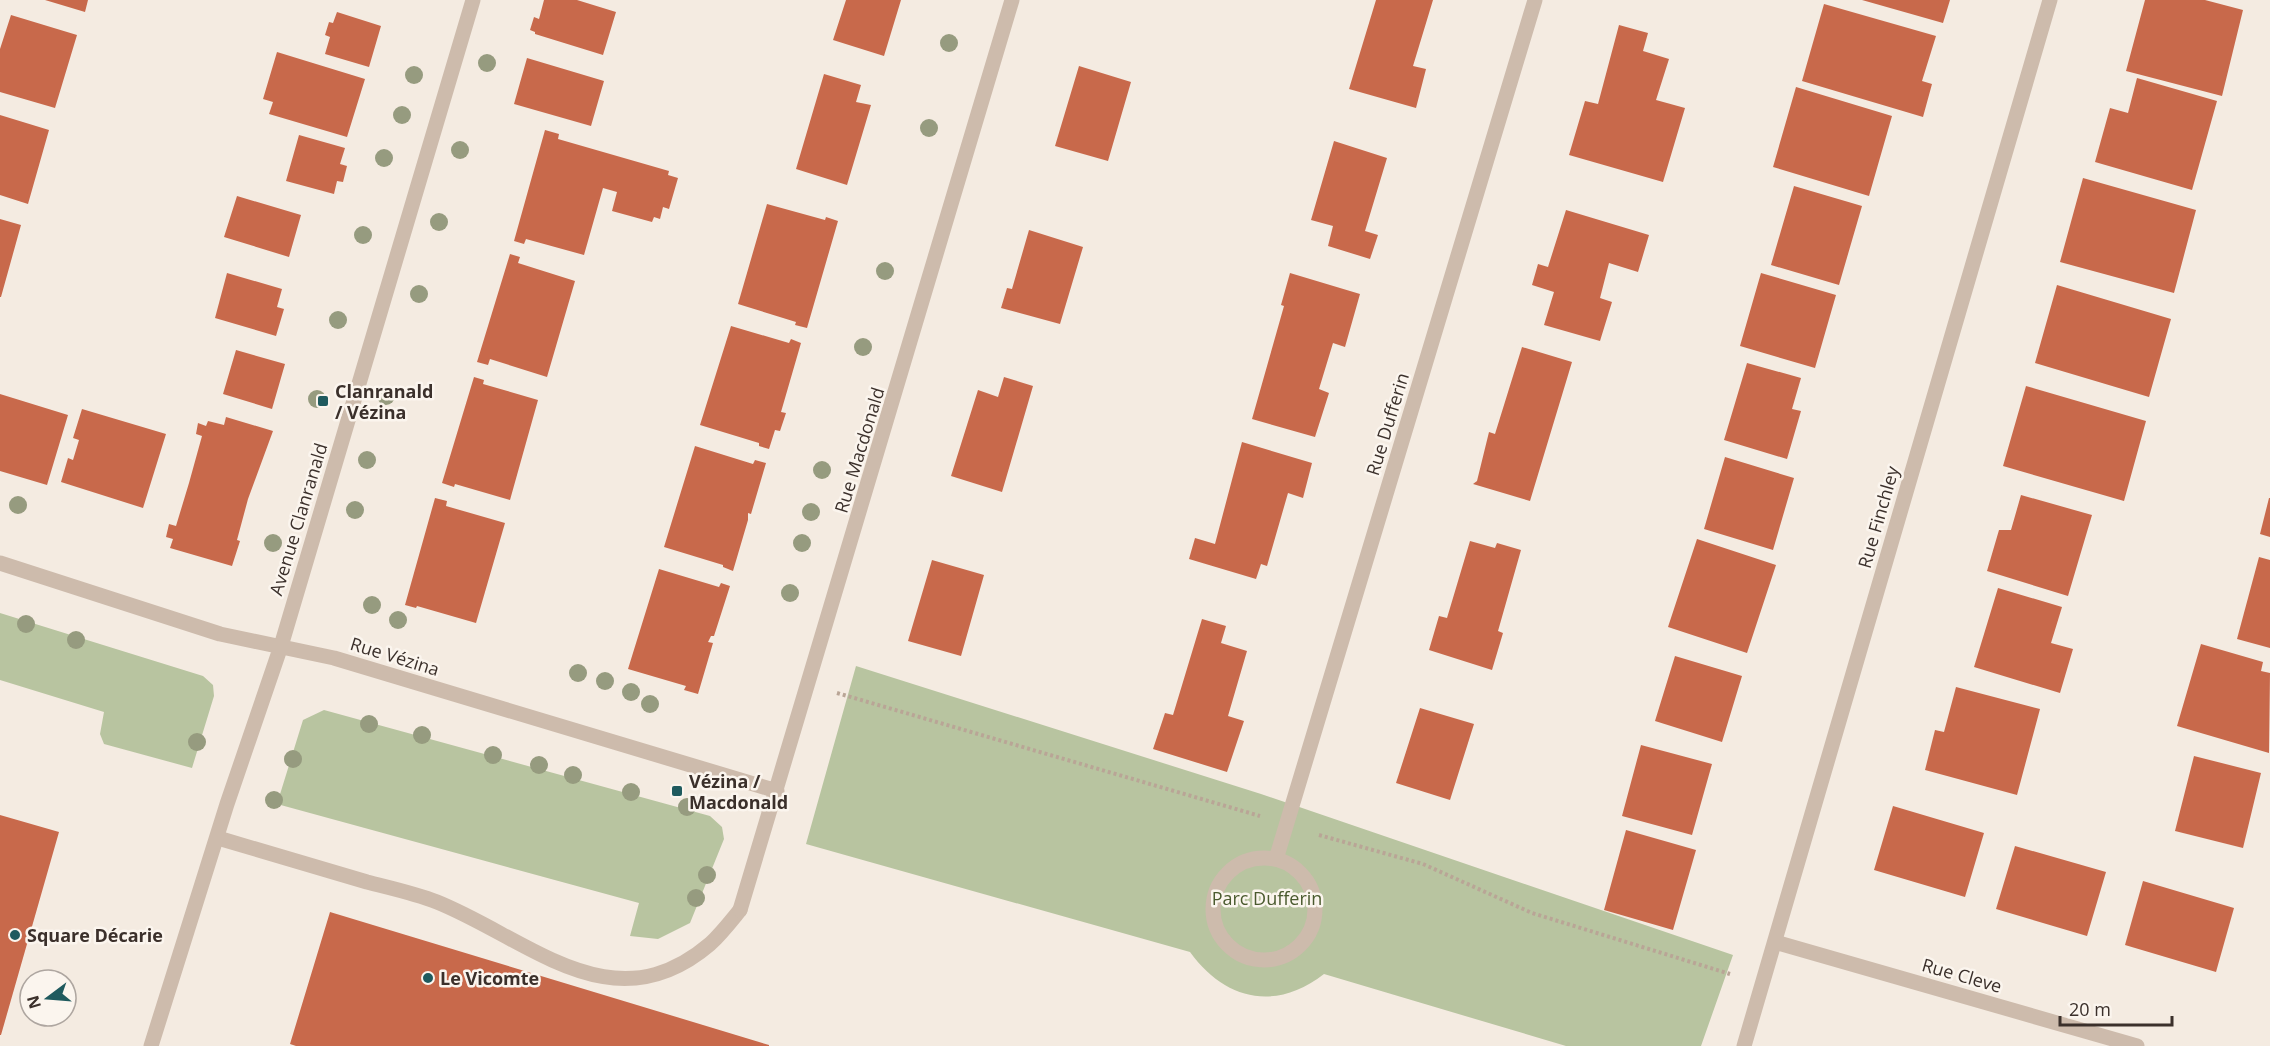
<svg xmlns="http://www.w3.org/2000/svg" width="2270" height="1046" font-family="'Open Sans',sans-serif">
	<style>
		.green { fill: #b8c4a0 }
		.building { fill: #c8694b }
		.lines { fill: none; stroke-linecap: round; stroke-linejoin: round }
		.path { stroke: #b9a596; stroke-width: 4; stroke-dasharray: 3 3; stroke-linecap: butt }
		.service { stroke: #cdbbac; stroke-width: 15 }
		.minor { stroke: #cdbbac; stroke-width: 15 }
		.tree { fill: #969b7f }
		.poi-dot { fill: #1f5a5e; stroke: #fbf5ee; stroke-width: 2 }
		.labels { text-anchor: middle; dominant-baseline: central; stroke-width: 5; stroke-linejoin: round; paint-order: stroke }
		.poi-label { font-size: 18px; font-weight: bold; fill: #3b302b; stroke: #fbf5ee; text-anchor: start }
		.street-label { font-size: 18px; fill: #3b302b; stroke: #fbf5ee }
		.park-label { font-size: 18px; fill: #4a5a2e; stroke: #fbf5ee }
	</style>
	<rect width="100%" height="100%" fill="#f4ebe1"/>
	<path class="green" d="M 0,613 L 203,676 L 213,685 L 214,696 L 192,768 L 104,744 L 100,734 L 104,712 L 0,680 Z
		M 856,666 L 1261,794 L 1733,955 L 1701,1046 L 1566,1046 L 1324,974 C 1275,1012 1225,1000 1190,952 L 806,844 Z
		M 324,710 L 710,816 L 722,827 L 724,839 L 690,923 L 658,939 L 630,936 L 639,903 L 277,804 L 303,720 Z"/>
	<path class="building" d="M 45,0 L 88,0 L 85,12 Z
		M 544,0 L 577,0 L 616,12 L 603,55 L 535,34 L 535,32 L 530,30 L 534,17 L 539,19 Z
		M 846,0 L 901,0 L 884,56 L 833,40 Z
		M 1376,0 L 1433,0 L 1413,66 L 1426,69 L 1416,108 L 1349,89 Z
		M 1862,0 L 1950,0 L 1943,23 Z
		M 2145,0 L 2205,0 L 2243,10 L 2222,96 L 2126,71 Z
		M 1824,4 L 1936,36 L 1922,81 L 1932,84 L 1923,117 L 1802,81 Z
		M 337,12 L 381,26 L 369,67 L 325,54 L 330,37 L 325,35 L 329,22 L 333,23 Z
		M 11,15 L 77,35 L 55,108 L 0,92 L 0,49 Z
		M 1619,25 L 1648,33 L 1643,51 L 1669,59 L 1656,100 L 1685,108 L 1663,182 L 1569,155 L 1585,101 L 1598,104 Z
		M 277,52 L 365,79 L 347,137 L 269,114 L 273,102 L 263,99 Z
		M 527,58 L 604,81 L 591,126 L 514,104 Z
		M 1079,66 L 1131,82 L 1108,161 L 1055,146 Z
		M 824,74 L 861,85 L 856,102 L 871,105 L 847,185 L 796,169 Z
		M 2137,78 L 2217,101 L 2192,190 L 2095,162 L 2110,108 L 2128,113 Z
		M 1796,87 L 1892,116 L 1869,196 L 1773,167 Z
		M 0,115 L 49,130 L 28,204 L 0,195 Z
		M 545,130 L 559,134 L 558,139 L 669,171 L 668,175 L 678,178 L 669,209 L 663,207 L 660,219 L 654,217 L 652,222 L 612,211 L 617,192 L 603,188 L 584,255 L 526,239 L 524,244 L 514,241 Z
		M 299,135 L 345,148 L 340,164 L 347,166 L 343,182 L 337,181 L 334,194 L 286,181 Z
		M 1334,141 L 1387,158 L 1365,231 L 1378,235 L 1370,259 L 1328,246 L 1333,226 L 1311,220 Z
		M 2083,178 L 2196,210 L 2174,293 L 2060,262 Z
		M 1794,186 L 1862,206 L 1839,285 L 1771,265 Z
		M 237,196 L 301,215 L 289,257 L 224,237 Z
		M 767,204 L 825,220 L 826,217 L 838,221 L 807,328 L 795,325 L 796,322 L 738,304 Z
		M 1566,210 L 1649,235 L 1638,272 L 1609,263 L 1600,298 L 1612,302 L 1600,341 L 1544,325 L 1554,292 L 1532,285 L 1538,264 L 1548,267 Z
		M 0,219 L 21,225 L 1,297 L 0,297 Z
		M 1029,230 L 1083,247 L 1060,324 L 1001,308 L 1007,288 L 1012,289 Z
		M 510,254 L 520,257 L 518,263 L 575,281 L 547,377 L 490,359 L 488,365 L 477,362 Z
		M 227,273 L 282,289 L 277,307 L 284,309 L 276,336 L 215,318 Z
		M 1290,273 L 1360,294 L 1345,347 L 1333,343 L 1319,389 L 1329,393 L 1315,437 L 1252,419 L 1284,306 L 1281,305 Z
		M 1761,273 L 1836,295 L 1815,368 L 1740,346 Z
		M 2057,285 L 2171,319 L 2149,397 L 2035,363 Z
		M 731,326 L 789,343 L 791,339 L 801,343 L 781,412 L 786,413 L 780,431 L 775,430 L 769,449 L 759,446 L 759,443 L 700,425 Z
		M 1522,347 L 1572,362 L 1530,501 L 1473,484 L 1477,481 L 1489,432 L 1495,434 Z
		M 236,350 L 285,364 L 272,409 L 223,394 Z
		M 1747,363 L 1801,378 L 1792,409 L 1801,411 L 1787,459 L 1724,440 Z
		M 474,377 L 484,380 L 483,384 L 538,400 L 510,500 L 455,484 L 454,487 L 442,483 Z
		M 1004,377 L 1033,386 L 1002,492 L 951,476 L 978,390 L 998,397 Z
		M 2026,386 L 2146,421 L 2124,501 L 2003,466 Z
		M 0,394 L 68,415 L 47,485 L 0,471 Z
		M 82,409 L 166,434 L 143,508 L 61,482 L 68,458 L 73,460 L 79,440 L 73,438 Z
		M 226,417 L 273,431 L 248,499 L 237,540 L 240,541 L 232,566 L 170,548 L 173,539 L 166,537 L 169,524 L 176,526 L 189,483 L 202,436 L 196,434 L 198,423 L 206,426 L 208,421 L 224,425 Z
		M 1242,442 L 1312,463 L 1303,498 L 1288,493 L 1267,566 L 1261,564 L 1256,579 L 1189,559 L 1195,538 L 1215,544 Z
		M 695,446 L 753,464 L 755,460 L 766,463 L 751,514 L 748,513 L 748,520 L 733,571 L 723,567 L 723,565 L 664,547 Z
		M 1725,457 L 1794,478 L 1773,550 L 1704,529 Z
		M 2021,495 L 2092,515 L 2068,596 L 1987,571 L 1999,530 L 2011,530 Z
		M 435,498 L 447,501 L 446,506 L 505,523 L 476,623 L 417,606 L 416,608 L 405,605 Z
		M 2269,498 L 2270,498 L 2270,537 L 2260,534 Z
		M 1697,539 L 1776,565 L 1747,653 L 1668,627 Z
		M 1470,541 L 1495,548 L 1497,543 L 1521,550 L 1498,631 L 1503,633 L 1492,670 L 1429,650 L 1439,616 L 1447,618 Z
		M 2259,557 L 2270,560 L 2270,648 L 2237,639 Z
		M 932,560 L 984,575 L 961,656 L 908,641 Z
		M 659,569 L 719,587 L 721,583 L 730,586 L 714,636 L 711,636 L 708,642 L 713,643 L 698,694 L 684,690 L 686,686 L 628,669 Z
		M 1998,588 L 2062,607 L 2051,643 L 2073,649 L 2060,693 L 1974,667 Z
		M 1202,619 L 1226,626 L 1221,643 L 1247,651 L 1228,716 L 1244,721 L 1227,772 L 1153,749 L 1165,713 L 1173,715 Z
		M 2201,644 L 2263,662 L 2261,671 L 2270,673 L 2269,753 L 2177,726 Z
		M 1675,656 L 1742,676 L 1722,742 L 1655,721 Z
		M 1956,687 L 2040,709 L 2017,795 L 1925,770 L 1935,730 L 1944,732 Z
		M 1420,708 L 1474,724 L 1450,800 L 1396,783 Z
		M 1641,745 L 1712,764 L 1692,835 L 1622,816 Z
		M 2194,756 L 2261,773 L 2243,848 L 2175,831 Z
		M 1893,806 L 1984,833 L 1965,897 L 1874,870 Z
		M 0,815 L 59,832 L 1,1035 L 0,1035 Z
		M 1626,830 L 1696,850 L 1673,930 L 1604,910 Z
		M 2015,846 L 2106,872 L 2087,936 L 1996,909 Z
		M 2143,881 L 2234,908 L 2216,972 L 2125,945 Z
		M 330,912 L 769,1045 L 769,1046 L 296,1046 L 290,1044 Z"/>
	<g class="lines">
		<path class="path" d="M 837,693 L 1260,816
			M 1319,835 L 1423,864 L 1532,913 L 1730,974"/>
		<path class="service" d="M 218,838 C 268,853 317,867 367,882 C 390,888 414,893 437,902 C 529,939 613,1027 710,944 C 721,934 731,921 740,910"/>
		<path class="minor" d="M 0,563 L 220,634 L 334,658 L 777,791
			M1213 909a51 51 0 1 1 102 0a51 51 0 1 1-102 0Z
			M 1276,859 L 1535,0
			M 740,910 L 1012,0
			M 1775,942 L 2137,1046
			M 151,1046 L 227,804 L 281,646 L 473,0
			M 1744,1046 L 2050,0"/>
	</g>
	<g class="tree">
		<circle cx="949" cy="43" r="9"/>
		<circle cx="487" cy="63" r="9"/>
		<circle cx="414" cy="75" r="9"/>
		<circle cx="402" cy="115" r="9"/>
		<circle cx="929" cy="128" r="9"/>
		<circle cx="460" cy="150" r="9"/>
		<circle cx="384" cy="158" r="9"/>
		<circle cx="439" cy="222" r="9"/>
		<circle cx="363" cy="235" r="9"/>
		<circle cx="885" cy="271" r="9"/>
		<circle cx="419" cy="294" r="9"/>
		<circle cx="338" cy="320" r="9"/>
		<circle cx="863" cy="347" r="9"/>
		<circle cx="386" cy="396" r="9"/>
		<circle cx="317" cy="399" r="9"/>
		<circle cx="367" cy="460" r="9"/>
		<circle cx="822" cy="470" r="9"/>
		<circle cx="18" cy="505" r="9"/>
		<circle cx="355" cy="510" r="9"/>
		<circle cx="811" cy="512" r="9"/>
		<circle cx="273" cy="543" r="9"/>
		<circle cx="802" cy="543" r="9"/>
		<circle cx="790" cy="593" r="9"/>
		<circle cx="372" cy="605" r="9"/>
		<circle cx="398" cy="620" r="9"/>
		<circle cx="26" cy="624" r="9"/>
		<circle cx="76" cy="640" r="9"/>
		<circle cx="578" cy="673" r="9"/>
		<circle cx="605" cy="681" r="9"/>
		<circle cx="631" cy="692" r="9"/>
		<circle cx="650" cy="704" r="9"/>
		<circle cx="369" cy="724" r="9"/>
		<circle cx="422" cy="735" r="9"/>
		<circle cx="197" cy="742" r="9"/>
		<circle cx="493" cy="755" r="9"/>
		<circle cx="293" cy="759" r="9"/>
		<circle cx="539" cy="765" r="9"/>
		<circle cx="573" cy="775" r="9"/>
		<circle cx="631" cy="792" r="9"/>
		<circle cx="274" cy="800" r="9"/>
		<circle cx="687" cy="807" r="9"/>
		<circle cx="707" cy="875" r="9"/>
		<circle cx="696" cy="898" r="9"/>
	</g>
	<g class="poi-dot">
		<rect x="317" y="395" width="12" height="12" rx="3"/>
		<rect x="671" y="785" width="12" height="12" rx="3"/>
		<circle cx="15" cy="935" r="6"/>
		<circle cx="428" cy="978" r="6"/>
	</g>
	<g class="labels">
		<g class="poi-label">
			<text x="335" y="391">Clanranald<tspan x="335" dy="21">/ Vézina</tspan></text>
			<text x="689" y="781">Vézina /<tspan x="689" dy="21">Macdonald</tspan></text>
			<text x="27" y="935">Square Décarie</text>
			<text x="440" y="978">Le Vicomte</text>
		</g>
		<g class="street-label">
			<text transform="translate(1387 424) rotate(-73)">Rue Dufferin</text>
			<text transform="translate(859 450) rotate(-73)">Rue Macdonald</text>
			<text transform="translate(1878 517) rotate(-74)">Rue Finchley</text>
			<text transform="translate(298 519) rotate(-73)">Avenue Clanranald</text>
			<text transform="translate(395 656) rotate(17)">Rue Vézina</text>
			<text transform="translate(1962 975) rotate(16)">Rue Cleve</text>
		</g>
		<g class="park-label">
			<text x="1267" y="898">Parc Dufferin</text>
		</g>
	</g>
	<g transform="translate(48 998) rotate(254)"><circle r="28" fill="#fbf5ee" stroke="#aea6a0" stroke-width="1.5"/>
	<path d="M0-4.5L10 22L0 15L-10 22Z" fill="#1f5a5e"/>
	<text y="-9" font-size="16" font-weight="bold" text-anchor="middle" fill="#3b302b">N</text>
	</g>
	<path d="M2060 1016v9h112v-9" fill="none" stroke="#3b302b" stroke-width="3"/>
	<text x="2069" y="1016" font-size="18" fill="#3b302b" stroke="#fbf5ee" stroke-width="4.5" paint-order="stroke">20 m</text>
</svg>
